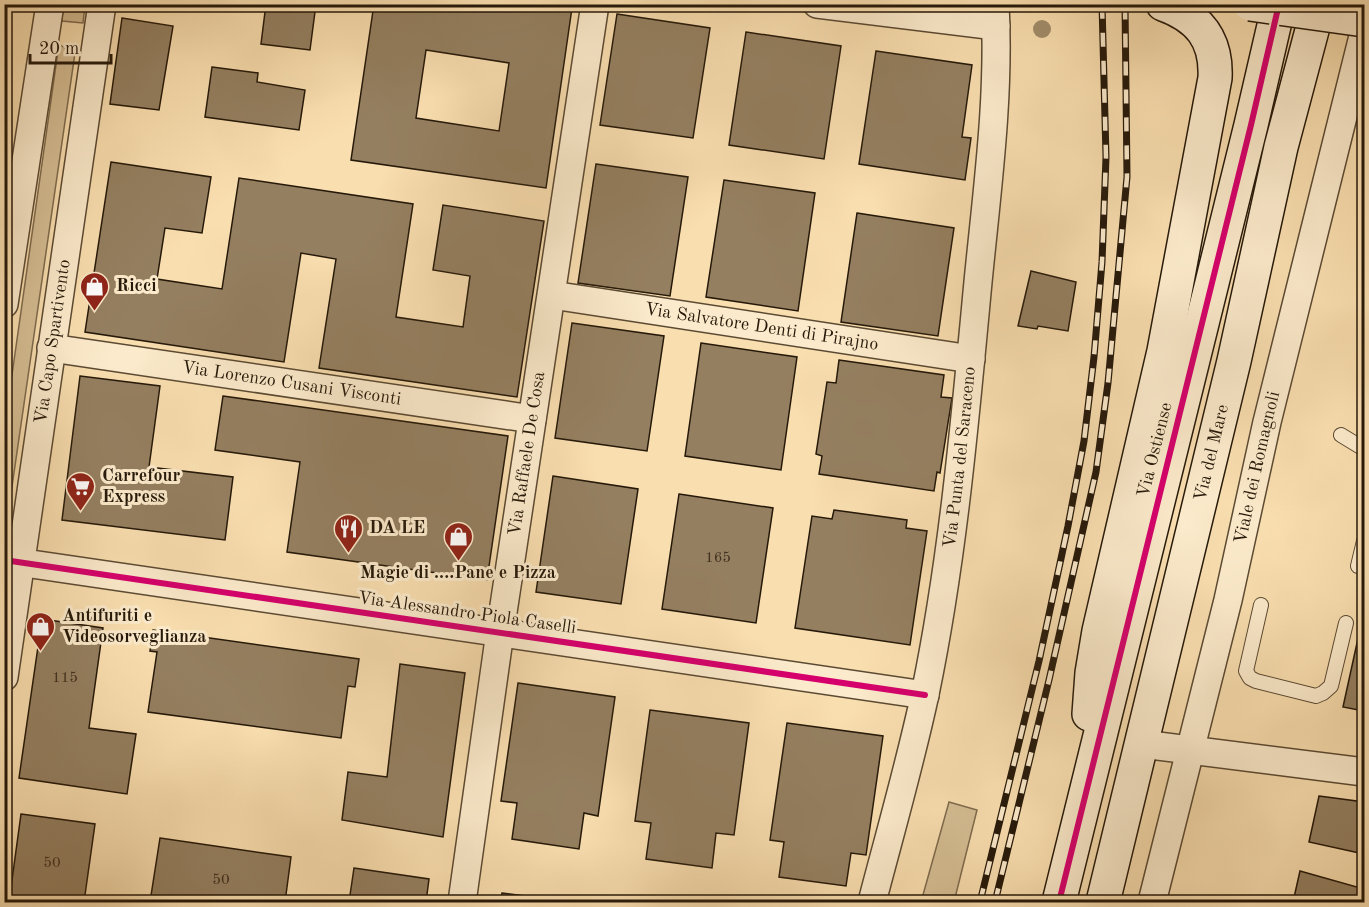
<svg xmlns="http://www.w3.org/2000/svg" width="1369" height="907" font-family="'Old Standard TT',serif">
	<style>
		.green { fill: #d5bd93; stroke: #7e6b4e; stroke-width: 1.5 }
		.building { fill: #947f60; stroke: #26190a; stroke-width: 1.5; fill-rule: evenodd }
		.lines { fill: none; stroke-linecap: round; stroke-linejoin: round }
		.lane-casing { stroke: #5b4a33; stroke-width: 16 }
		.street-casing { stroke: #5b4a33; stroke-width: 30 }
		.secondary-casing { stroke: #26190a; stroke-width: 36 }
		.lane { stroke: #fbeacb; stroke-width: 14 }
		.street { stroke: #fbeacb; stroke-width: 27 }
		.secondary { stroke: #fbeacb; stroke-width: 33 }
		.rail-casing { stroke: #26190a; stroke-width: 7 }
		.rail { stroke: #fbeacb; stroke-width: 4.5; stroke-dasharray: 14; stroke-linecap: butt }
		.secondary-bridge-casing { stroke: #26190a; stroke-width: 36; stroke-linecap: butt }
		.secondary-bridge { stroke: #fbeacb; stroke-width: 33 }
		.cycleway-casing { stroke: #fbeacb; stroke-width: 10 }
		.cycleway { stroke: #d6006c; stroke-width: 6 }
		.tree { fill: #a28d6b }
		.labels { text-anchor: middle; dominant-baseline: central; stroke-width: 6; stroke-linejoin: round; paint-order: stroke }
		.number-label { font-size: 15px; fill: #423220 }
		.poi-label { font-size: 18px; font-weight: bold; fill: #26190a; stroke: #fbeacb; text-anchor: start }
		.street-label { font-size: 18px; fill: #26190a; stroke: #fbeacb }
	</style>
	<rect width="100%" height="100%" fill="#f9deaf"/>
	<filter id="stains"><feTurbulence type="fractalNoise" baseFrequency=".00333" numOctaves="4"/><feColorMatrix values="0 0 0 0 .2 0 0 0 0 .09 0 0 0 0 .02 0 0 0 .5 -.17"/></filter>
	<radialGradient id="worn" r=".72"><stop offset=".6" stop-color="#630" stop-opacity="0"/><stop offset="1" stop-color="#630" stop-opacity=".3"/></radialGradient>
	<path class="green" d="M 63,5 L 85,5 L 83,23 L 62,21 Z
		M 59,44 L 66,49 L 76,46 L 8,514 L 4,513 L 5,424 Z
		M 949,802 L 977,810 L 954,902 L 921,902 Z"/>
	<path class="building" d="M 266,4 L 316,4 L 310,50 L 261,44 Z
		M 374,4 L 545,4 L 572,8 L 546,188 L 351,160 ZM 426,50 L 509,63 L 499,131 L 416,118 Z
		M 617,14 L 710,28 L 693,138 L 600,125 Z
		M 122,18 L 173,26 L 159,110 L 110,104 Z
		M 746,32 L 841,46 L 824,159 L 729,145 Z
		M 876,51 L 972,65 L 962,137 L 971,138 L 965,180 L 859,164 Z
		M 212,67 L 258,73 L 257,82 L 305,90 L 299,130 L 205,117 Z
		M 111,162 L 211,177 L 202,233 L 165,228 L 157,279 L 222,289 L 239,178 L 413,204 L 396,317 L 463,327 L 470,276 L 433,270 L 443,205 L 544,221 L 517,397 L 319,368 L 336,259 L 301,253 L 284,362 L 85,332 Z
		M 596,164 L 688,177 L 670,296 L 578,283 Z
		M 724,180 L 815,193 L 798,311 L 706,297 Z
		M 857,213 L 954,228 L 938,336 L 841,322 Z
		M 1031,271 L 1076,282 L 1068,331 L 1038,326 L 1037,329 L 1018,326 Z
		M 572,323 L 664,336 L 647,451 L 555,438 Z
		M 701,343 L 797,357 L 781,470 L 685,456 Z
		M 839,360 L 944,375 L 941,397 L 952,398 L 940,473 L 937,472 L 934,491 L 819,474 L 822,456 L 816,454 L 827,382 L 836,383 Z
		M 80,376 L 160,386 L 149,467 L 233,477 L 225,540 L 62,520 Z
		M 223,396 L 508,436 L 487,580 L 287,552 L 300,462 L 215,450 Z
		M 553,476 L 638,489 L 621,604 L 536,592 Z
		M 679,494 L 773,508 L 756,623 L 662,609 Z
		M 834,510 L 907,520 L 906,528 L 927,531 L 910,645 L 795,628 L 812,516 L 832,519 Z
		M 1364,611 L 1364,711 L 1343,707 Z
		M 42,619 L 103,628 L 89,728 L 136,734 L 127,794 L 19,778 Z
		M 153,630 L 359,659 L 355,687 L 348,686 L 341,738 L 148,712 L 157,652 L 150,651 Z
		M 400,664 L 465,673 L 443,837 L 342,820 L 348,772 L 387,777 Z
		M 518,683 L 615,697 L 598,816 L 584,813 L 579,849 L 512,839 L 517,803 L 501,801 Z
		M 650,710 L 749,723 L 734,835 L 716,833 L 712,868 L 646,859 L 651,823 L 635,821 Z
		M 787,723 L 883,736 L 866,855 L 851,853 L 846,886 L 779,877 L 784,842 L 770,840 Z
		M 1319,796 L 1364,802 L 1364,854 L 1309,842 Z
		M 21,814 L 95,824 L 84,902 L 9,902 Z
		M 160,838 L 291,857 L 285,902 L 150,902 Z
		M 354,868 L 429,879 L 426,902 L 349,902 Z
		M 1300,871 L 1364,889 L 1364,902 L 1293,902 Z
		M 502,893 L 571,902 L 500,902 Z"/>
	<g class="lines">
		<defs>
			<path id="lane" d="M 1341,435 L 1364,449
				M 1358,566 L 1364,541
				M 1261,605 L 1246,671 L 1250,678 L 1256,681 L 1316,696 L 1323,693 L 1331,686 L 1346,623"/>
			<g id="street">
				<path d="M 817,4 L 996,26"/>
				<path id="s1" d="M 552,295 L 971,359"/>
				<path d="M 4,304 L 50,4"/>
				<path id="s2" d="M 51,348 L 532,419"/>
				<path d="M 4,560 L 925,695"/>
				<path id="s3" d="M 4,677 L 102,4"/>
				<path d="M 1142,744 L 1364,772"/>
				<path id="s4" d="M 462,902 L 500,632 L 595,4"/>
				<path id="s5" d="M 872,902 C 890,833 910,764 925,694 C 953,559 965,420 978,282 C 987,190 1000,97 995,4"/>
				<path id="s6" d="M 1152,902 L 1228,600 L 1267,422 L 1364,32"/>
			</g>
			<g id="secondary">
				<path d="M 1089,714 L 1092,673 L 1099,631 L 1164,351 L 1215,78 C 1217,39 1199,17 1163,4"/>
				<path d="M 1059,902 L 1251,125 L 1279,4"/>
				<path id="s7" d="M 1103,902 L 1234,361 L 1281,147 L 1319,4"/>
			</g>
		</defs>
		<use href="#lane" class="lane-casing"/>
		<use href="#street" class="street-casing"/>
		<use href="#secondary" class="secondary-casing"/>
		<use href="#lane" class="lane"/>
		<use href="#street" class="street"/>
		<use href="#secondary" class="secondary"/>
		<defs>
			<path id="rail" d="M 980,902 L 1039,661 L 1068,526 L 1084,441 L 1094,357 L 1102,262 L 1106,157 L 1102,4
				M 995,902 L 1049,680 L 1096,472 L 1108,383 L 1127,177 L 1125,4"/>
		</defs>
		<use href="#rail" class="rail-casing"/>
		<use href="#rail" class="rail"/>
		<defs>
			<path id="secondary-bridge" d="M 1250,4 L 1364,20"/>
		</defs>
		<use href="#secondary-bridge" class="secondary-bridge-casing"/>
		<use href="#secondary-bridge" class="secondary-bridge"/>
		<defs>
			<path id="cycleway" d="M 4,560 L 925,695
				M 1059,902 L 1251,125 L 1279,4"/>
		</defs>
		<use href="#cycleway" class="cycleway-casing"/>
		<use href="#cycleway" class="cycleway"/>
	</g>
	<circle class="tree" cx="1042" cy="29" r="9"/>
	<defs>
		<symbol id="shop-pin" viewBox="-11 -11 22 30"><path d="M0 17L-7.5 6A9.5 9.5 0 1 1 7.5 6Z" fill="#8f2418" stroke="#fbeacb"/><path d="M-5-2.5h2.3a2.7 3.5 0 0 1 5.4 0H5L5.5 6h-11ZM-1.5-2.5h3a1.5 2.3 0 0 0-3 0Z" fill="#fff"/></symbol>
		<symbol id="supermarket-pin" viewBox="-11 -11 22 30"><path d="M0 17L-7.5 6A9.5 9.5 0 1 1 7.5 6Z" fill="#8f2418" stroke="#fbeacb"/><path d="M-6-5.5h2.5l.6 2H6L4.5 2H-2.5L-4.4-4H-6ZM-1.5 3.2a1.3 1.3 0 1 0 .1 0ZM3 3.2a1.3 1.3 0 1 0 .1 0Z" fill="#fff"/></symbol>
		<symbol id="restaurant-pin" viewBox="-11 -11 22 30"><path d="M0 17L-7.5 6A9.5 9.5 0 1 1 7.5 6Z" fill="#8f2418" stroke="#fbeacb"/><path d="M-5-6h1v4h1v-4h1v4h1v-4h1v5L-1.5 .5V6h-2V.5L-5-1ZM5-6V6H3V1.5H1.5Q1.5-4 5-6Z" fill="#fff"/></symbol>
	</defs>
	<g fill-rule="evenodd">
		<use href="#shop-pin" x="78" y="270" width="33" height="45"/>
		<use href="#supermarket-pin" x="64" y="470" width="33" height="45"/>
		<use href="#restaurant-pin" x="332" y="512" width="33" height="45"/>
		<use href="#shop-pin" x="442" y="520" width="33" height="45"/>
		<use href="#shop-pin" x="24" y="610" width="33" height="45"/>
	</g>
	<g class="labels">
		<g class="number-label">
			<text x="718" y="558">165</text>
			<text x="65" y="678">115</text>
			<text x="52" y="863">50</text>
			<text x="221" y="880">50</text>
		</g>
		<g class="poi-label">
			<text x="116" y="286">Ricci</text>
			<text x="102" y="476">Carrefour<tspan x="102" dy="21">Express</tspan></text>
			<text x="369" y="528">DA LE</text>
			<text x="458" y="573" text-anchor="middle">Magie di ....Pane e Pizza</text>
			<text x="62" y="616">Antifuriti e<tspan x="62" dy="21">Videosorveglianza</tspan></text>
		</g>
		<g class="street-label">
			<text stroke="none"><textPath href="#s1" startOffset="212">Via Salvatore Denti di Pirajno</textPath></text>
			<text stroke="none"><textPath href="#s3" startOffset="339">Via Capo Spartivento</textPath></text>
			<text stroke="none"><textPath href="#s2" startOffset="243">Via Lorenzo Cusani Visconti</textPath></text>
			<text transform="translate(1155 450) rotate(-76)">Via Ostiense</text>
			<text stroke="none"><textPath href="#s4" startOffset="453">Via Raffaele De Cosa</textPath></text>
			<text stroke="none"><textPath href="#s7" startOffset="462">Via del Mare</textPath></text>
			<text stroke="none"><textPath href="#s5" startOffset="454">Via Punta del Saraceno</textPath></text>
			<text stroke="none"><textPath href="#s6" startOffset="447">Viale dei Romagnoli</textPath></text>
			<text transform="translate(467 613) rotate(8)">Via Alessandro Piola Caselli</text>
		</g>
	</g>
	<rect width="1369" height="907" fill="none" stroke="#f9deaf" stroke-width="24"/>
	<rect x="6" y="6" width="1357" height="895" fill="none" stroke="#26190a" stroke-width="3"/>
	<rect x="12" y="12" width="1345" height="883" fill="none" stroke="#26190a" stroke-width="1.5"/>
	<path d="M30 54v9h81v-9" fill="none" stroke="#26190a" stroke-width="3"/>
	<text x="39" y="54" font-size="18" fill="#26190a" stroke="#fbeacb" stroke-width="4.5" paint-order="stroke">20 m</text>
	<rect width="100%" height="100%" filter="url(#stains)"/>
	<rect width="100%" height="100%" fill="url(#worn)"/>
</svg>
